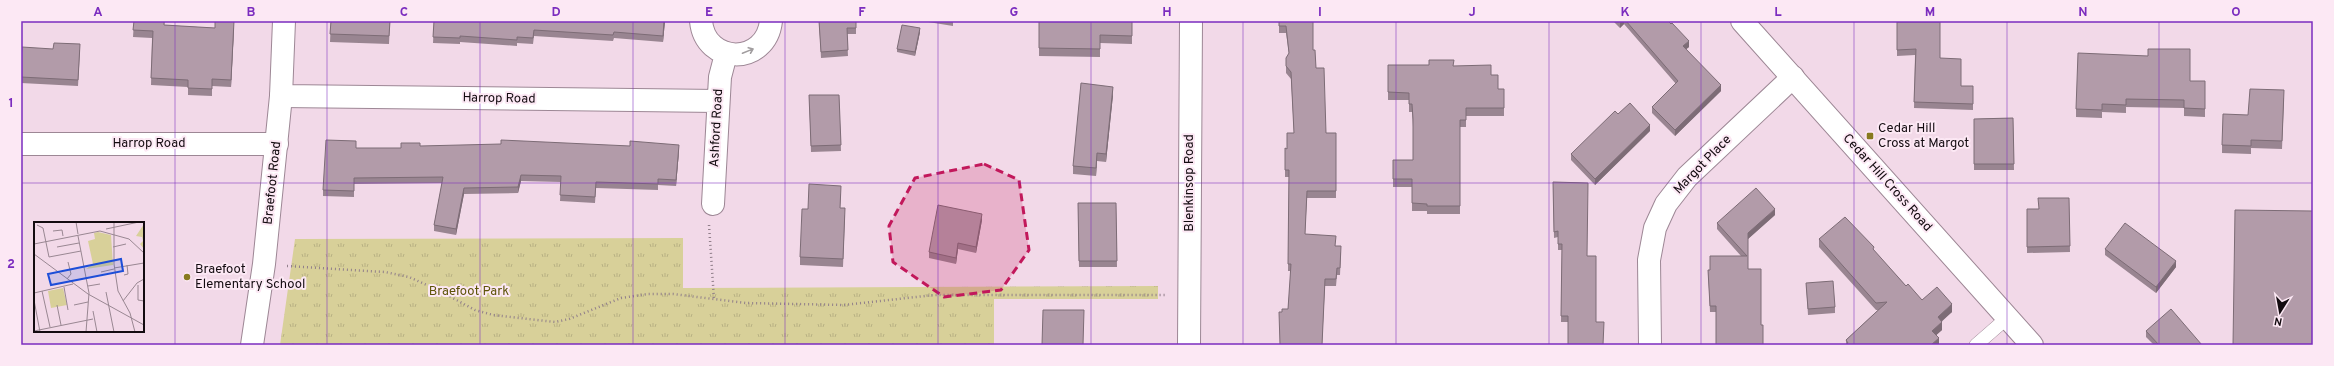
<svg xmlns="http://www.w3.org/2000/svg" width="2334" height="366" font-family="Overpass,sans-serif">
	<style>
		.park { fill: url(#park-tufts) }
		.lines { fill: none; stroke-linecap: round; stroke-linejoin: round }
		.service-casing { stroke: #9d8795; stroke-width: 14 }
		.minor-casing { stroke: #9d8795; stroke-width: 24 }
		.tertiary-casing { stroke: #9d8795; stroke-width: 24 }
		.secondary-casing { stroke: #9d8795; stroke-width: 24 }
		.path { stroke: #917f8a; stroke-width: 2.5; stroke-dasharray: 1 3; stroke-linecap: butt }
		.service { stroke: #fff; stroke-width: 13 }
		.minor { stroke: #fff; stroke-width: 22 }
		.tertiary { stroke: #fff; stroke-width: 22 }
		.secondary { stroke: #fff; stroke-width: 22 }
		.wall { fill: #998591 }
		.shaded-wall { fill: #7d6c76 }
		.building { fill: #b29ba9; stroke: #7d6c76 }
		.oneway { stroke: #a19d9f }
		.marked { fill: #c2185b; fill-opacity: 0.2; stroke: #c2185b; stroke-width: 3; stroke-dasharray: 8 5; stroke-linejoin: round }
		.grid { fill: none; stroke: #7b2cbf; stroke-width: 1; stroke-opacity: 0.55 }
		.poi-dot { fill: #877a1f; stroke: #fce8f4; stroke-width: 1.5 }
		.labels { text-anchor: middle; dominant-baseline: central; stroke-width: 4; stroke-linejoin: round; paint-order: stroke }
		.street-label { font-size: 13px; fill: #130b10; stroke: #fce8f4 }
		.poi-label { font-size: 13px; fill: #130b10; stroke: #fce8f4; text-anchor: start }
		.park-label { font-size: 13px; fill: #5e5409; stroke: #fce8f4 }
		.inset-road { fill: none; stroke: #998792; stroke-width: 1 }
		.view { fill: #1d4ed8; fill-opacity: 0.15; stroke: #1d4ed8; stroke-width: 2 }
		.inset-edge { fill: none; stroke: #130b10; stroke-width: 2 }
		.neatline { fill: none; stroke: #7b2cbf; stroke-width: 1.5 }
		.grid-label { font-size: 13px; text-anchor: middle; font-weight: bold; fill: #7b2cbf }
	</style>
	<defs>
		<pattern id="park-tufts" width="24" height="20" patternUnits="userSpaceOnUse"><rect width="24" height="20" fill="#d8d099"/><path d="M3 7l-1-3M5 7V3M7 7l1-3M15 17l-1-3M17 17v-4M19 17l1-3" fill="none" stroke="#b8b183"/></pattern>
	</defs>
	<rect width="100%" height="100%" fill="#f2d9e8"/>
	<path class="park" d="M 683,238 L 683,288 L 1158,286 L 1158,299 L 994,299 L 994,345 L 280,345 L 295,239 Z"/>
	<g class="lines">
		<defs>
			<path id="service" d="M 1976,345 L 2007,318"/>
			<path id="minor" d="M 284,21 L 281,96 L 718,101
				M 701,21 C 705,65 766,66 771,21
				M 21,144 L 277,144
				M 713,204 L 720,77 L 726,54
				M 1650,345 L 1649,260 L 1655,228 L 1666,204 L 1687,177 L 1793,77"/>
			<path id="tertiary" d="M 252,345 L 264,264 L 281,96
				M 1189,345 L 1191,21"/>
			<path id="secondary" d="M 1742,21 L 2032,345"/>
		</defs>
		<use href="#service" class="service-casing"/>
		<use href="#minor" class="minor-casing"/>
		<use href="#tertiary" class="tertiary-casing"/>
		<use href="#secondary" class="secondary-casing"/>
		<path class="path" d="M 709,225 L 714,299
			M 287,266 L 385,272 L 409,277 L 438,290 L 475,310 L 493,315 L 555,322 L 569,319 L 621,298 L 648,294 L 673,294 L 746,303 L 844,305 L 934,295 L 1167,295"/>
		<use href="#service" class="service"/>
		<use href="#minor" class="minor"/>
		<use href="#tertiary" class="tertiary"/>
		<use href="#secondary" class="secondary"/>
	</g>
	<path class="wall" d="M 134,21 L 165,21 L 164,25 L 215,28 L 234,28 L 231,87 L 212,86 L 212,96 L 188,95 L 188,87 L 151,85 L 152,38 L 133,37 Z
		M 331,21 L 390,21 L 389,44 L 330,42 Z
		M 434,21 L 665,21 L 663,42 L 614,38 L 613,41 L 534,36 L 533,44 L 517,43 L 517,46 L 460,42 L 460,44 L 433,43 Z
		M 819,21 L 856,21 L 856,34 L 847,34 L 848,56 L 821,58 Z
		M 922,21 L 953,21 L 953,26 Z
		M 1039,21 L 1132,21 L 1132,44 L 1100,43 L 1100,57 L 1039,56 Z
		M 1279,21 L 1313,21 L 1313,50 L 1326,133 L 1336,133 L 1336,198 L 1307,198 L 1305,234 L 1336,246 L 1341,253 L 1340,275 L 1337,275 L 1336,286 L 1325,286 L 1322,345 L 1280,345 L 1282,312 L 1288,309 L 1291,271 L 1288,271 L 1289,177 L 1285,177 L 1285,148 L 1287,149 L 1294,133 L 1291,79 L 1286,73 L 1286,58 L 1289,54 L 1286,33 L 1279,33 Z
		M 1613,21 L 1668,21 L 1689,47 L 1686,49 L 1721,91 L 1675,136 L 1652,113 L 1652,107 L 1676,84 L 1624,24 L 1620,28 Z
		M 1897,22 L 1961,86 L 1973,86 L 1973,110 L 1914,108 L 1915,55 L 1897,56 Z
		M 920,32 L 915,56 L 897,52 L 897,49 Z
		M 53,49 L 80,50 L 78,86 L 21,83 L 21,60 Z
		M 1388,65 L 1453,66 L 1491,75 L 1498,89 L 1504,89 L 1504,116 L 1466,116 L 1466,127 L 1460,127 L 1460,214 L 1427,214 L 1427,211 L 1412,211 L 1412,187 L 1393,187 L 1393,160 L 1413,160 L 1413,127 L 1412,112 L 1409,112 L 1409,100 L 1388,100 Z
		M 2190,81 L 2205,81 L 2205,117 L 2184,116 L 2184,108 L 2126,107 L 2126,113 L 2102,112 L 2102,118 L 2076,117 L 2076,109 Z
		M 809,95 L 839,95 L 841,151 L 811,152 Z
		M 1113,95 L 1106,162 L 1097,161 L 1096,176 L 1073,174 L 1073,166 Z
		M 2284,98 L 2282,149 L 2251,148 L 2251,154 L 2222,153 L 2222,145 L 2248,115 Z
		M 2013,118 L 2014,170 L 1974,170 L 1974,119 Z
		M 1650,131 L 1595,185 L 1571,160 L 1571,154 Z
		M 420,146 L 679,151 L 676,186 L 658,185 L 658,190 L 596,188 L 595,203 L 560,201 L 561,182 L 521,181 L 518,193 L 464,194 L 456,235 L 434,231 L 434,225 L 442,183 L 354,184 L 354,197 L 323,196 L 323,190 L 356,148 L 401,148 Z
		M 1553,182 L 1588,183 L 1568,322 L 1561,322 L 1562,250 L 1558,250 L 1558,237 L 1554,238 Z
		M 841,194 L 840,208 L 845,216 L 843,267 L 800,265 L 800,257 L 808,209 Z
		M 2069,198 L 2070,252 L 2027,253 L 2027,209 L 2038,209 Z
		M 1078,203 L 1116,203 L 1117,267 L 1079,267 Z
		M 1775,215 L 1748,239 L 1748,269 L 1761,325 L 1763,345 L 1716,312 L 1710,312 L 1708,270 L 1710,270 L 1741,256 L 1717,229 L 1717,223 Z
		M 982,220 L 976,253 L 958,249 L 956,264 L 929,258 L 929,252 Z
		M 1819,239 L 1874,251 L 1906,286 L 1922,300 L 1952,312 L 1941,321 L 1942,330 L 1936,335 L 1939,345 L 1846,345 L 1846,340 L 1878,310 L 1876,310 L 1819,247 Z
		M 2105,249 L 2176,267 L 2156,293 L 2105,255 Z
		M 1806,283 L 1835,307 L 1835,313 L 1808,315 Z
		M 2146,331 L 2202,345 L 2154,345 L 2146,337 Z"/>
	<path class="shaded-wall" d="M 234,21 L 234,28 L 231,87 L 231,80 Z
		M 664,21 L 665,21 L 663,42 L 663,36 Z
		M 1621,21 L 1624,21 L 1624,24 L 1620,28 L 1620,22 Z
		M 920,28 L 920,32 L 915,56 L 915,52 Z
		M 1689,41 L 1689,47 L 1683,52 L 1683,46 Z
		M 1721,85 L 1721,91 L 1675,136 L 1675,130 Z
		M 1113,87 L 1113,95 L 1106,162 L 1106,154 Z
		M 1650,125 L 1650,131 L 1595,185 L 1595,179 Z
		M 679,145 L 679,151 L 676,186 L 676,180 Z
		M 1097,153 L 1097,161 L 1096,176 L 1096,168 Z
		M 521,175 L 521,181 L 518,193 L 518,187 Z
		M 464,188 L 464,194 L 456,235 L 456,229 Z
		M 1775,209 L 1775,215 L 1748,239 L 1748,233 Z
		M 982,214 L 982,220 L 976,253 L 976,247 Z
		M 958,243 L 958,249 L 956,264 L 956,258 Z
		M 2176,261 L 2176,267 L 2156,293 L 2156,287 Z
		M 1952,304 L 1952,312 L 1938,325 L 1938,317 Z
		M 1942,322 L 1942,330 L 1932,339 L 1932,331 Z
		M 1939,338 L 1939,345 L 1931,345 Z"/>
	<path class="building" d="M 134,21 L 164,21 L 164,25 L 215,28 L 215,21 L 234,21 L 231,80 L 212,79 L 212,89 L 188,88 L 188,80 L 151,78 L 153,31 L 133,30 Z
		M 331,21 L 390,21 L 389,36 L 330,34 Z
		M 434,21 L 664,21 L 663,36 L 614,32 L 613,35 L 534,30 L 533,38 L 517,37 L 517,40 L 460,36 L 460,38 L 433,37 Z
		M 819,21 L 856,21 L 856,28 L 847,28 L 848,50 L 821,52 Z
		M 1039,21 L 1132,21 L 1132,36 L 1100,35 L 1100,49 L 1039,48 Z
		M 1279,21 L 1313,21 L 1313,50 L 1315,50 L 1316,68 L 1324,68 L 1326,133 L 1336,133 L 1336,191 L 1307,191 L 1305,234 L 1336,236 L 1335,246 L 1341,246 L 1340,268 L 1337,268 L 1336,279 L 1325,279 L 1322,345 L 1280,345 L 1279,312 L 1282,312 L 1282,309 L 1288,309 L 1291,264 L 1288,264 L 1289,170 L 1285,170 L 1285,148 L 1287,149 L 1287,133 L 1294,133 L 1291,72 L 1286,66 L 1286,58 L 1289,53 L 1286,26 L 1279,26 Z
		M 1626,21 L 1668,21 L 1671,24 L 1672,23 L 1689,41 L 1683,46 L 1721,85 L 1675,130 L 1652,107 L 1678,81 Z
		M 1897,22 L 1940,22 L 1940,58 L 1961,59 L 1961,86 L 1973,86 L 1973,104 L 1914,102 L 1916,49 L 1897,50 Z
		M 902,25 L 920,28 L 915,52 L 897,49 Z
		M 54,43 L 80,44 L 78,80 L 21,77 L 21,60 L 22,47 L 53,49 Z
		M 2148,49 L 2190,49 L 2190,81 L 2205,81 L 2205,109 L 2184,108 L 2184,100 L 2126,99 L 2126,105 L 2102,104 L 2102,110 L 2076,109 L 2078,53 L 2148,56 Z
		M 1429,60 L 1454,60 L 1453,66 L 1491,65 L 1491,75 L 1498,75 L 1498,89 L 1504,89 L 1504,108 L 1466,108 L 1466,120 L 1460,120 L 1460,206 L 1427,206 L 1427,204 L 1412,203 L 1412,179 L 1393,179 L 1393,160 L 1413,160 L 1413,119 L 1412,104 L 1409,104 L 1409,93 L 1388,92 L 1388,65 L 1429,65 Z
		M 1081,83 L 1113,87 L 1106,154 L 1097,153 L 1096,168 L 1073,166 Z
		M 2250,89 L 2284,90 L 2282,141 L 2251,140 L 2251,146 L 2222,145 L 2223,114 L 2248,115 Z
		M 809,95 L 839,95 L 841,145 L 811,146 Z
		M 1630,103 L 1650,125 L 1595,179 L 1571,154 L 1615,111 L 1618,114 Z
		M 2013,118 L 2014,164 L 1974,164 L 1974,119 Z
		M 326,140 L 356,141 L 356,148 L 401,148 L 401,143 L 420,143 L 420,146 L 501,144 L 501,140 L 630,146 L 630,141 L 679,145 L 676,180 L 658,179 L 658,184 L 596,182 L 595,197 L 560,195 L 561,176 L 521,175 L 518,187 L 464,188 L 456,229 L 434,225 L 443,177 L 354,178 L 354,191 L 323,190 Z
		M 1553,182 L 1588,183 L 1587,256 L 1596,256 L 1596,322 L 1604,322 L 1603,345 L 1568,345 L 1568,316 L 1561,316 L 1562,244 L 1558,244 L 1558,231 L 1554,232 Z
		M 809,184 L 841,186 L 840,208 L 845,208 L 843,259 L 800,257 L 802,209 L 808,209 Z
		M 1756,188 L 1775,209 L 1748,233 L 1748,269 L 1761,269 L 1761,325 L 1763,325 L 1763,345 L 1716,345 L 1716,306 L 1710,306 L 1708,270 L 1710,270 L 1710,256 L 1747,256 L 1717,223 Z
		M 2038,198 L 2069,198 L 2070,246 L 2027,247 L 2027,209 L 2039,209 Z
		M 1078,203 L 1116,203 L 1117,261 L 1079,261 Z
		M 938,205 L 982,214 L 976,247 L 958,243 L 956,258 L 929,252 Z
		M 2235,210 L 2313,211 L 2313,345 L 2233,345 Z
		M 1845,217 L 1874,247 L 1873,249 L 1906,286 L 1908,284 L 1922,300 L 1937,287 L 1952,304 L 1938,317 L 1942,322 L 1932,331 L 1939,338 L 1931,345 L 1846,345 L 1848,343 L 1846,340 L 1887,302 L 1876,303 L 1819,239 Z
		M 2125,223 L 2176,261 L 2156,287 L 2105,249 Z
		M 1833,281 L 1835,307 L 1808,309 L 1806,283 Z
		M 2171,309 L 2202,345 L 2159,345 L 2146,331 Z
		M 1043,310 L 1084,310 L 1083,345 L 1042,345 Z"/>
	<defs><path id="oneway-shaft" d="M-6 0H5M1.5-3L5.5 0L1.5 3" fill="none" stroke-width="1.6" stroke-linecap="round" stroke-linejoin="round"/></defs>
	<use class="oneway" href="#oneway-shaft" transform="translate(748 51) rotate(-22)"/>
	<path class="marked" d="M 984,164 L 1019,180 L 1029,250 L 1001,290 L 944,297 L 893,262 L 889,226 L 915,178 Z"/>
	<path class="grid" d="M 175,21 L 175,345M 327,21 L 327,345M 480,21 L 480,345M 633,21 L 633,345M 785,21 L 785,345M 938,21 L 938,345M 1091,21 L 1091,345M 1243,21 L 1243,345M 1396,21 L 1396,345M 1549,21 L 1549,345M 1701,21 L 1701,345M 1854,21 L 1854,345M 2007,21 L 2007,345M 2159,21 L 2159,345M 21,183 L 2313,183"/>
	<g class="poi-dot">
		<rect x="1866" y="132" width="8" height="8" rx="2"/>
		<circle cx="187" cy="277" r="4"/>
	</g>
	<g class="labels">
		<g class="street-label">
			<text transform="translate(499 99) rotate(1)">Harrop Road</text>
			<text transform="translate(717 128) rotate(-87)">Ashford Road</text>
			<text x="149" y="144">Harrop Road</text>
			<text transform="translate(1703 165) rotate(-46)">Margot Place</text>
			<text transform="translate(273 183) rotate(-84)">Braefoot Road</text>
			<text transform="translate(1190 183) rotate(-90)">Blenkinsop Road</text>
			<text transform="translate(1887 183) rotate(48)">Cedar Hill Cross Road</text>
		</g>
		<g class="poi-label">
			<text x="1878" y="129">Cedar Hill<tspan x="1878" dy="15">Cross at Margot</tspan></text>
			<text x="195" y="270">Braefoot<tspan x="195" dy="15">Elementary School</tspan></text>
		</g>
		<g class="park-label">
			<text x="469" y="292">Braefoot Park</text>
		</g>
	</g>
	<g transform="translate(34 222)">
		<rect width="110" height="110" fill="#f2d9e8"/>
		<path d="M 110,2 L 110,27 L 106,22 L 109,19 L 108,15 L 102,14 ZM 64,10 L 77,13 L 79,43 L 52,47 L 59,42 L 54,19 L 61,17 L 60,11 ZM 29,66 L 33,83 L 17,86 L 14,69 Z" fill="#d8d099"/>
		<path class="inset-road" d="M 42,0 L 44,12M 80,0 L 80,42 L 84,69 L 96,91 L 101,110M 3,3 L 9,6 L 15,35 L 47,29M 72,7 L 105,0M 19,9 L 28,8 L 29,14M 44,14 L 55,71 L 52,110M 0,22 L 66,9 L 95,17 L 110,31M 23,25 L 45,21M 79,25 L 92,22M 0,32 L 54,72 L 110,103M 80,46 L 110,41M 67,50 L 80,47M 90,53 L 94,52 L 93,43M 33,57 L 37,52 L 34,40M 104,63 L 104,78 L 110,79M 54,64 L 66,62M 30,65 L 34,88M 8,69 L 16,105M 72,70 L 80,110M 0,71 L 39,62M 0,78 L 6,110M 89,79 L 103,61 L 110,57M 23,83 L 27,103M 40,83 L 54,80M 59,89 L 63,110M 0,109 L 59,97"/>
		<path class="view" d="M 87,37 L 89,49 L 17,63 L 14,52 Z"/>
		<rect width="110" height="110" class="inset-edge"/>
	</g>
	<rect width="2334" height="366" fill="none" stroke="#fce8f4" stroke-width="44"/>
	<g transform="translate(2280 312) rotate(191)" stroke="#fce8f4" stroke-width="3" paint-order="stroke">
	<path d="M0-3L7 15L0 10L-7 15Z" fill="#130b10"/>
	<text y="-6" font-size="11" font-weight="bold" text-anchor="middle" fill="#130b10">N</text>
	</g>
	<rect x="22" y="22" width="2290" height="322" class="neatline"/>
	<g class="grid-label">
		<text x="98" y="16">A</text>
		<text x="251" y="16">B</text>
		<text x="404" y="16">C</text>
		<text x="556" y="16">D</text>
		<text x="709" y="16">E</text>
		<text x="862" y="16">F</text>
		<text x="1014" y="16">G</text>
		<text x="1167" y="16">H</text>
		<text x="1320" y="16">I</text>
		<text x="1472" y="16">J</text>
		<text x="1625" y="16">K</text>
		<text x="1778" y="16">L</text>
		<text x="1930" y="16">M</text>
		<text x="2083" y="16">N</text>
		<text x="2236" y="16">O</text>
		<text x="11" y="107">1</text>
		<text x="11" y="268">2</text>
	</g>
</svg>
